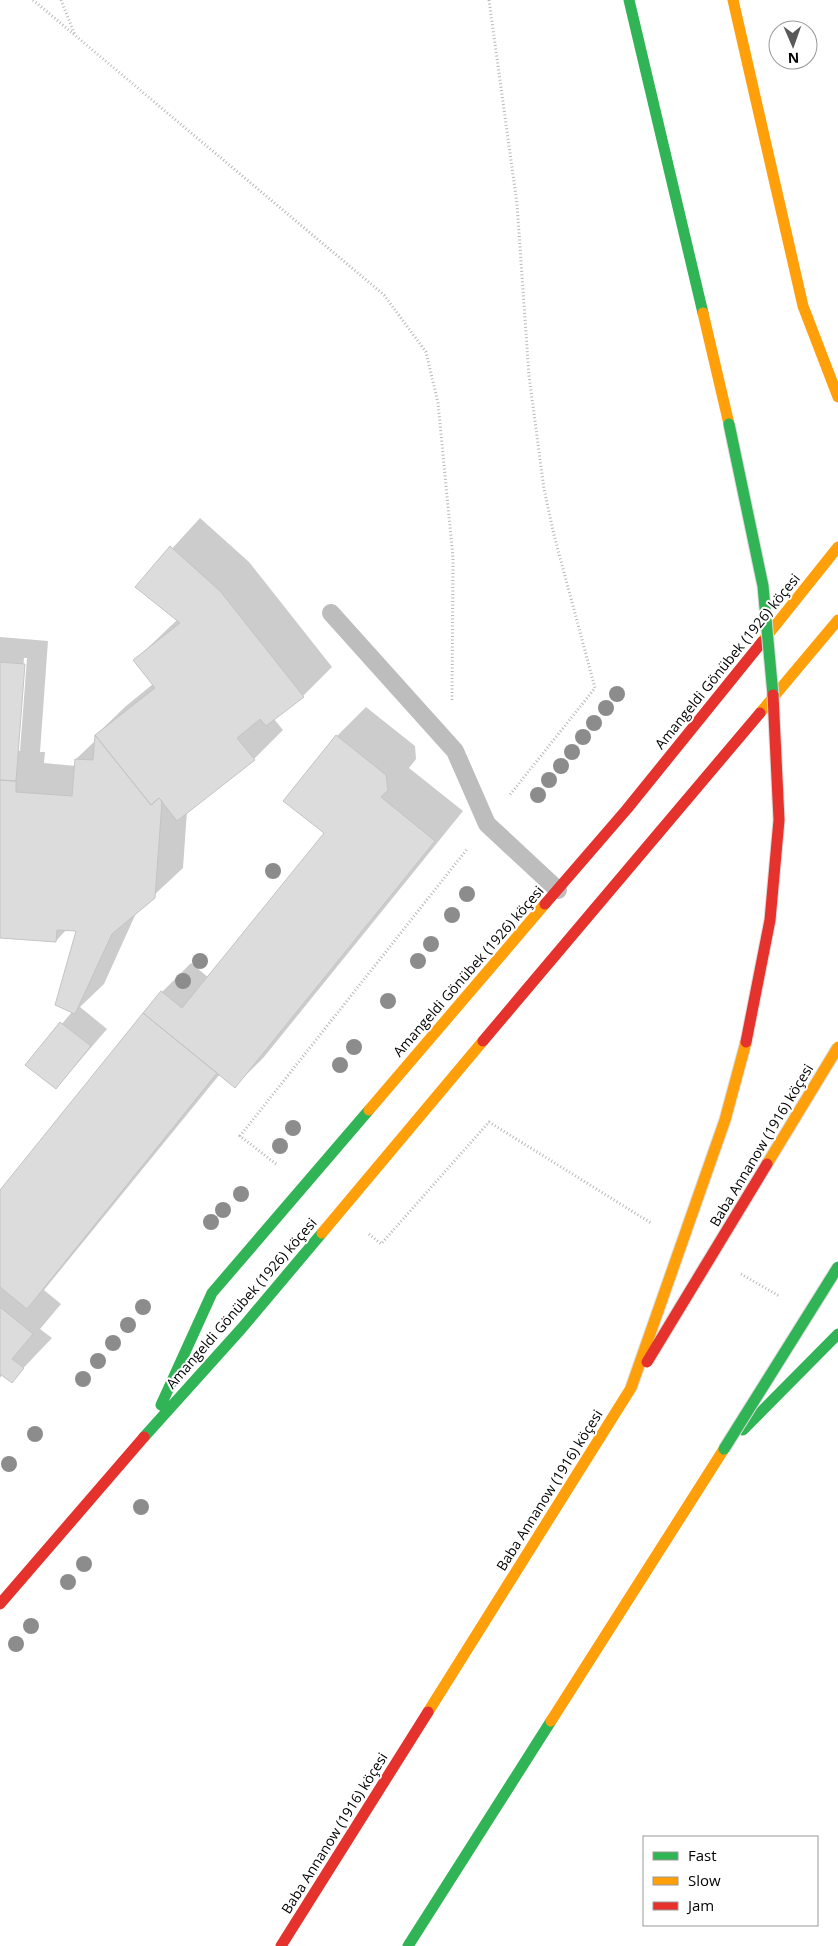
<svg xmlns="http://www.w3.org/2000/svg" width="838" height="1946" font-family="'Open Sans',sans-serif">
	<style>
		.shadow { fill: #0003; fill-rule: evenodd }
		.building { fill: #dcdcdc; stroke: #c4c4c4 }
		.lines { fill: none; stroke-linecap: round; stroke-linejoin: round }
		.path { stroke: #b8b8b8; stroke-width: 3; stroke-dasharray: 1 2.5; stroke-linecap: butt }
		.lane { stroke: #bdbdbd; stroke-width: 18 }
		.fast { stroke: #30b455; stroke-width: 11 }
		.slow { stroke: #ff9f0a; stroke-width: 11 }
		.jam { stroke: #e5322d; stroke-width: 11 }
		.fast-bridge-casing { stroke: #dbdbdb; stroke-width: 13; stroke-linecap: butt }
		.slow-bridge-casing { stroke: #dbdbdb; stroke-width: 13; stroke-linecap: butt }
		.jam-bridge-casing { stroke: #dbdbdb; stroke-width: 13; stroke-linecap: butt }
		.fast-bridge { stroke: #30b455; stroke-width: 11 }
		.slow-bridge { stroke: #ff9f0a; stroke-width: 11 }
		.jam-bridge { stroke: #e5322d; stroke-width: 11 }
		.tree { fill: #8c8c8c }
		.labels { text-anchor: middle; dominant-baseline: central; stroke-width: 4; stroke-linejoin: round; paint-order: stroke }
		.street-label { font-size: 14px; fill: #000; stroke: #fff }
	</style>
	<rect width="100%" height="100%" fill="#fff"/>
	<path class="shadow" d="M 200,518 L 249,562 L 332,667 L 303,696 L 274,719 L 283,730 L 254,759 L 187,811 L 183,868 L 137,911 L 104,984 L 80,1007 L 107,1029 L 56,1088 L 27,1065 L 72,1012 L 78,930 L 67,929 L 56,941 L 0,937 L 0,637 L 48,641 L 40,752 L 45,752 L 44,763 L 76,766 L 76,759 L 96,740 L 96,735 L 126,706 L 153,684 L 135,660 L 177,620 L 137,587 ZM 24,658 L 27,658 L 20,751 L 17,751 Z
		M 366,707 L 415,746 L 416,759 L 409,768 L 463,811 L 264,1057 L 235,1086 L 220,1074 L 44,1290 L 61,1304 L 40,1329 L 52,1338 L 11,1381 L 3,1374 L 0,1378 L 0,1192 L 162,992 L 191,963 L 209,978 L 326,833 L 337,736 Z"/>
	<path class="building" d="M 170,546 L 220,591 L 304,697 L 266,726 L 260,719 L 237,738 L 255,760 L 177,821 L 159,798 L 151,805 L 95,735 L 155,688 L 133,660 L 180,623 L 135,587 Z
		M 0,662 L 25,664 L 16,781 L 0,780 Z
		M 95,735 L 151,805 L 159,798 L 162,801 L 155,898 L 112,934 L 75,1014 L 55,1005 L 76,931 L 57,930 L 56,942 L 0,938 L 0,780 L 16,781 L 16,792 L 72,796 L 75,759 L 93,760 Z
		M 336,735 L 386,775 L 388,790 L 381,797 L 435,841 L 235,1088 L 143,1013 L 161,991 L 182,1008 L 324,833 L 283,801 Z
		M 143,1013 L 217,1073 L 27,1309 L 0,1287 L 0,1190 Z
		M 60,1022 L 91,1046 L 56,1089 L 25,1065 Z
		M 0,1307 L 33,1334 L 12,1359 L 24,1368 L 12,1383 L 0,1374 Z"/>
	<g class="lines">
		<path class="path" d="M 33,0 L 384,295 L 426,352 L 438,403 L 453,558 L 452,701
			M 61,0 L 75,35
			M 489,0 L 517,204 L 529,376 L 544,489 L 554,535 L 595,688 L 509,796
			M 276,1164 L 240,1136 L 468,848
			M 369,1234 L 381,1244 L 489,1122 L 651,1223
			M 741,1274 L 779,1296"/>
		<path class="lane" d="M 331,613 L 455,751 L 487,824 L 558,890"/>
		<path class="fast" d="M 629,0 L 703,313
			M 161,1405 L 212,1293 L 369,1110
			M 743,1430 L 838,1334
			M 144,1437 L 242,1328 L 322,1233
			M 408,1946 L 551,1721"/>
		<path class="slow" d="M 733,0 L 803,306 L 838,397
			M 703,313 L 729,424
			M 762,642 L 838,547
			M 760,713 L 838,620
			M 369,1110 L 545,904
			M 322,1233 L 483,1041
			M 428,1712 L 631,1388
			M 551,1721 L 724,1449"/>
		<path class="jam" d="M 545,904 L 627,809 L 762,642
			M 483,1041 L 760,713
			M 0,1604 L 144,1437
			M 281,1946 L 428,1712"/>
		<defs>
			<path id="fast-bridge" d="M 729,424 L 763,586 L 773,695
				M 724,1449 L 838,1267"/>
			<path id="slow-bridge" d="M 767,1164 L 838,1047
				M 631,1388 L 725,1120 L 746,1042"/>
			<path id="jam-bridge" d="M 746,1042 L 770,920 L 779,820 L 773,695
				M 647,1362 L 767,1164"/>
		</defs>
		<use href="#fast-bridge" class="fast-bridge-casing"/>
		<use href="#slow-bridge" class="slow-bridge-casing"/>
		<use href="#jam-bridge" class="jam-bridge-casing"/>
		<use href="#fast-bridge" class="fast-bridge"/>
		<use href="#slow-bridge" class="slow-bridge"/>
		<use href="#jam-bridge" class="jam-bridge"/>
	</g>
	<g class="tree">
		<circle cx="617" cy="694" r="8"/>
		<circle cx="606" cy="708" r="8"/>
		<circle cx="594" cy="723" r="8"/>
		<circle cx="583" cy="737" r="8"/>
		<circle cx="572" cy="752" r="8"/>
		<circle cx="561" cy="766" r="8"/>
		<circle cx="549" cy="780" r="8"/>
		<circle cx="538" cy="795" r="8"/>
		<circle cx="273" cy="871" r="8"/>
		<circle cx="467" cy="894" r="8"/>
		<circle cx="452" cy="915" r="8"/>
		<circle cx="431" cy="944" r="8"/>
		<circle cx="200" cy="961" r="8"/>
		<circle cx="418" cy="961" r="8"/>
		<circle cx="183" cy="981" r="8"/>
		<circle cx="388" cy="1001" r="8"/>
		<circle cx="354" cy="1047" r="8"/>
		<circle cx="340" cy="1065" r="8"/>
		<circle cx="293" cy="1128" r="8"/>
		<circle cx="280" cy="1146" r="8"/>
		<circle cx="241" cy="1194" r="8"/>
		<circle cx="223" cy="1210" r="8"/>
		<circle cx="211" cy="1222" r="8"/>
		<circle cx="143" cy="1307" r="8"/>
		<circle cx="128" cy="1325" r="8"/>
		<circle cx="113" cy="1343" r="8"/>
		<circle cx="98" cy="1361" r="8"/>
		<circle cx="83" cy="1379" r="8"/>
		<circle cx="35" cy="1434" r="8"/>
		<circle cx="9" cy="1464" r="8"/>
		<circle cx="141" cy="1507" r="8"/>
		<circle cx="84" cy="1564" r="8"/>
		<circle cx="68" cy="1582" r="8"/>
		<circle cx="31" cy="1626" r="8"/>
		<circle cx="16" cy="1644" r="8"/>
	</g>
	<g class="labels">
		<g class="street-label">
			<text transform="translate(727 661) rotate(-51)">Amangeldi Gönübek (1926) köçesi</text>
			<text transform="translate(468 971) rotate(-49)">Amangeldi Gönübek (1926) köçesi</text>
			<text transform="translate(761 1145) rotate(-59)">Baba Annanow (1916) köçesi</text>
			<text transform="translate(241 1303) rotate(-49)">Amangeldi Gönübek (1926) köçesi</text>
			<text transform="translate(549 1490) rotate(-58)">Baba Annanow (1916) köçesi</text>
			<text transform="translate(334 1833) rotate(-58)">Baba Annanow (1916) köçesi</text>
		</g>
	</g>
	<rect x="643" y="1836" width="175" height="90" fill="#ffffff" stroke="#999999"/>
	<rect x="653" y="1852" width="25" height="8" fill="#30b455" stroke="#999999"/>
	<text x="688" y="1861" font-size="15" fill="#000000">Fast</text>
	<rect x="653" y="1877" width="25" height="8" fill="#ff9f0a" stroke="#999999"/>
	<text x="688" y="1886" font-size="15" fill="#000000">Slow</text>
	<rect x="653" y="1902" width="25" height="8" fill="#e5322d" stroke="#999999"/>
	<text x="688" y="1911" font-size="15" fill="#000000">Jam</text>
	<g transform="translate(793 45) rotate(178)"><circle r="24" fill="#ffffff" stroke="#999999"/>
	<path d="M0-4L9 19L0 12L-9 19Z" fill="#595959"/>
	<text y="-8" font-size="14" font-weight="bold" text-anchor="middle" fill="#000000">N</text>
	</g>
</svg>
